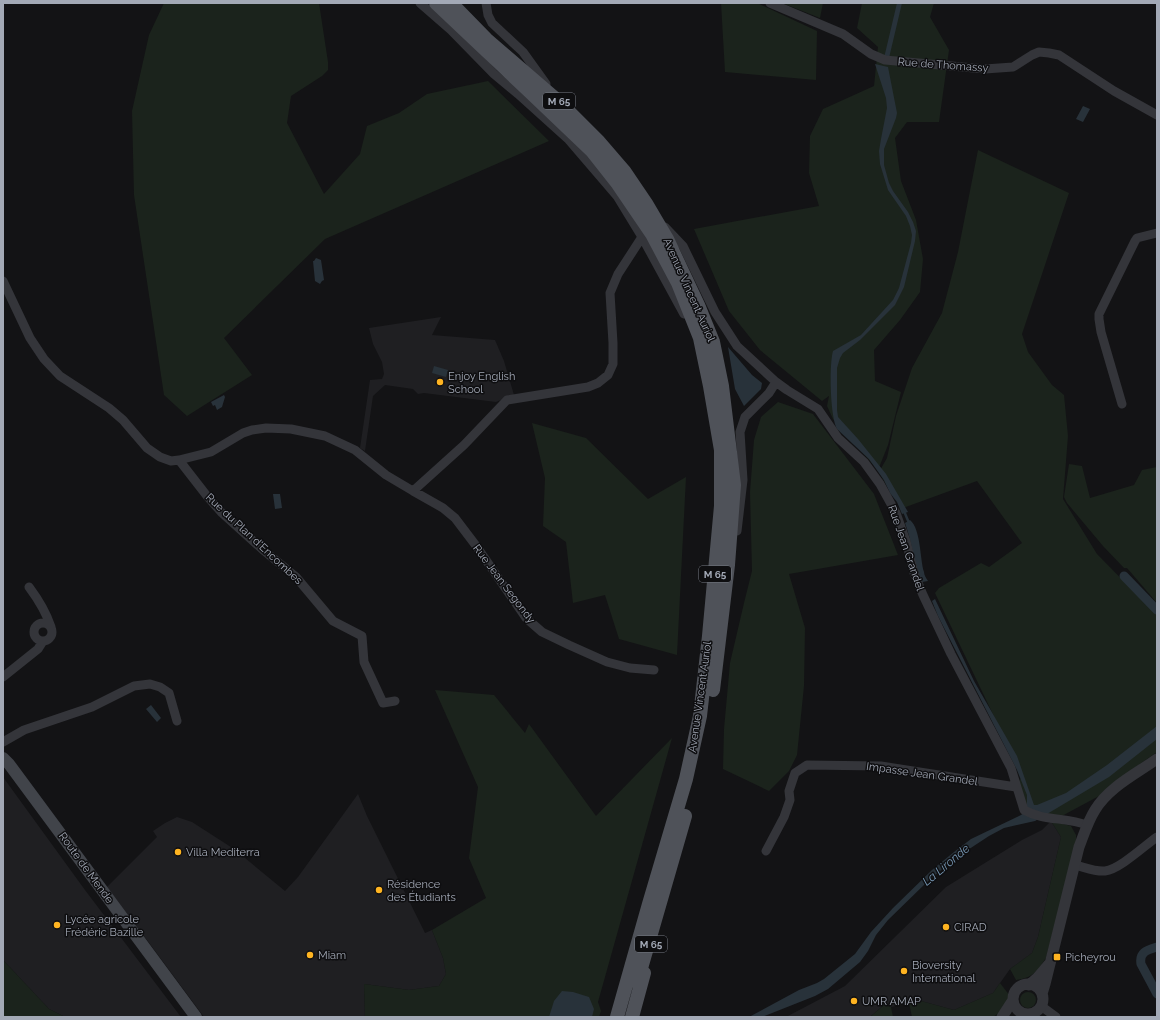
<svg xmlns="http://www.w3.org/2000/svg" width="1160" height="1020" font-family="Raleway,sans-serif">
	<style>
		.built { fill: #1f1f22 }
		.green { fill: #1b231c }
		.water { fill: #28323a }
		.lines { fill: none; stroke-linecap: round; stroke-linejoin: round }
		.stream { stroke: #28323a; stroke-width: 2.5 }
		.canal { stroke: #28323a; stroke-width: 9 }
		.minor { stroke: #34353a; stroke-width: 9 }
		.tertiary { stroke: #34353a; stroke-width: 11 }
		.secondary { stroke: #41444a; stroke-width: 12 }
		.primary { stroke: #4f5259; stroke-width: 14 }
		.poi-dot { fill: #ffb421; stroke: #0e0e10; stroke-width: 1.5 }
		.labels { text-anchor: middle; dominant-baseline: central; stroke-width: 3; stroke-linejoin: round; paint-order: stroke }
		.shield { fill: #0e0e10; stroke: #767a84; stroke-width: 1 }
		.shield-label { font-size: 10px; font-weight: bold; fill: #a3a9b6 }
		.street-label { font-size: 11px; fill: #a3a9b6; stroke: #0e0e10 }
		.poi-label { font-size: 11px; fill: #a3a9b6; stroke: #0e0e10; text-anchor: start }
		.water-label { font-size: 12px; font-style: italic; fill: #7798b5; stroke: #0e0e10 }
	</style>
	<rect width="100%" height="100%" fill="#131315"/>
	<path class="built" d="M 441,317 L 432,335 L 495,340 L 504,361 L 514,395 L 496,402 L 424,393 L 418,394 L 413,389 L 385,385 L 373,396 L 365,451 L 360,448 L 370,380 L 382,379 L 384,374 L 382,362 L 373,344 L 369,328 Z
		M 3,777 L 85,890 L 181,1017 L 65,1017 L 49,1009 L 3,960 Z
		M 358,794 L 367,816 L 425,933 L 432,930 L 443,958 L 446,974 L 439,986 L 409,990 L 364,984 L 365,1017 L 204,1017 L 147,940 L 106,888 L 157,837 L 153,831 L 165,823 L 177,817 L 192,822 L 234,849 L 285,891 L 298,877 Z
		M 1051,821 L 1061,837 L 1038,937 L 1032,953 L 1010,969 L 993,993 L 954,1010 L 921,1001 L 891,1007 L 885,1004 L 870,1017 L 786,1017 L 845,986 L 946,887 L 1022,840 L 1042,830 Z"/>
	<path class="green" d="M 164,3 L 319,3 L 328,62 L 328,70 L 322,76 L 291,96 L 287,123 L 324,194 L 360,154 L 367,126 L 399,113 L 427,94 L 488,81 L 549,141 L 325,239 L 224,338 L 252,375 L 187,416 L 164,395 L 134,195 L 132,111 L 149,35 Z
		M 721,3 L 757,3 L 817,31 L 816,80 L 725,72 Z
		M 782,3 L 823,3 L 820,18 Z
		M 862,3 L 934,3 L 930,17 L 949,50 L 939,122 L 907,122 L 895,138 L 901,181 L 916,220 L 923,259 L 920,292 L 900,320 L 874,350 L 875,381 L 901,392 L 888,445 L 878,470 L 833,419 L 827,406 L 829,396 L 822,401 L 760,350 L 729,311 L 694,229 L 819,206 L 809,173 L 810,136 L 823,109 L 874,86 L 878,47 L 857,28 Z
		M 978,150 L 1069,193 L 1022,334 L 1028,352 L 1052,385 L 1064,395 L 1068,436 L 1063,499 L 1097,554 L 1152,610 L 1157,606 L 1157,752 L 1113,783 L 1099,796 L 1060,817 L 1026,808 L 1018,783 L 1021,778 L 1000,729 L 935,593 L 939,588 L 981,563 L 989,567 L 1022,543 L 977,481 L 903,508 L 887,486 L 879,472 L 887,458 L 896,416 L 912,368 L 942,313 L 958,252 Z
		M 778,402 L 813,414 L 874,494 L 898,555 L 789,574 L 805,628 L 804,686 L 797,755 L 789,771 L 769,791 L 723,769 L 724,729 L 730,663 L 744,603 L 752,571 L 750,492 L 754,440 L 761,417 Z
		M 532,423 L 586,438 L 648,499 L 686,477 L 677,655 L 619,639 L 605,595 L 573,603 L 566,542 L 543,526 L 545,478 Z
		M 1069,464 L 1082,466 L 1090,498 L 1134,485 L 1142,470 L 1157,467 L 1157,603 L 1127,568 L 1124,568 L 1103,546 L 1067,503 L 1064,497 Z
		M 435,690 L 494,695 L 525,733 L 529,724 L 596,816 L 672,738 L 598,1002 L 601,1011 L 599,1017 L 365,1017 L 364,984 L 409,990 L 439,986 L 446,974 L 443,958 L 432,930 L 486,898 L 469,858 L 478,787 Z
		M 1051,821 L 1071,826 L 1076,835 L 1076,844 L 1046,958 C 1037,971 1033,978 1016,980 L 1010,969 L 1032,953 L 1038,937 L 1061,837 Z
		M 3,960 L 49,1009 L 65,1017 L 3,1017 Z
		M 1000,983 L 1010,996 L 1002,1011 L 993,1017 L 912,1017 L 909,1003 L 921,1001 L 954,1010 L 993,993 Z
		M1020 1000a8 8 0 1 1 16 0a8 8 0 1 1-16 0Z
		M 884,1005 L 891,1007 L 893,1017 L 870,1017 Z"/>
	<path class="water" d="M 897,3 L 902,3 L 889,58 L 884,58 Z
		M 875,64 L 888,67 L 897,113 L 896,118 L 884,149 L 884,165 L 889,183 L 893,191 L 908,212 L 913,222 L 916,231 L 915,241 L 904,287 L 895,305 L 860,340 L 843,353 L 840,358 L 837,368 L 837,410 L 838,417 L 858,439 L 886,474 L 908,512 L 902,514 L 897,502 L 890,493 L 884,480 L 869,459 L 837,429 C 830,416 829,365 833,351 L 861,335 L 893,300 L 899,288 L 911,243 L 912,235 L 910,226 L 906,216 L 888,190 L 880,164 L 879,151 L 881,139 L 887,108 L 886,98 Z
		M 1083,106 L 1090,109 L 1083,122 L 1076,119 Z
		M 316,258 L 321,260 L 324,280 L 322,281 L 320,284 L 315,281 L 313,261 L 314,261 Z
		M 728,347 L 752,375 L 762,383 L 761,389 L 744,406 L 735,389 Z
		M 434,366 L 448,370 L 446,377 L 432,373 Z
		M 224,395 L 225,397 L 222,407 L 217,410 L 215,405 L 213,406 L 211,402 Z
		M 273,494 L 280,494 L 282,508 L 275,509 Z
		M 910,520 C 921,529 920,560 924,572 C 924,575 926,578 928,581 L 922,582 C 914,563 912,542 905,523 Z
		M 935,599 L 974,681 L 1017,756 L 1034,805 L 1037,805 L 1066,793 L 1107,765 L 1157,726 L 1157,739 L 1109,777 L 1047,814 L 1035,821 L 1026,823 L 1004,828 L 989,836 L 954,859 L 927,882 L 888,920 L 876,935 L 868,951 L 860,962 L 828,989 L 815,996 L 762,1017 L 749,1017 L 799,990 L 817,983 L 824,979 L 855,954 L 871,932 L 893,908 L 932,870 L 954,852 L 971,839 L 1021,815 L 1029,809 L 1027,807 L 1027,795 L 1017,770 L 938,616 L 932,601 Z
		M 151,705 L 161,718 L 157,722 L 146,709 Z
		M 562,991 L 573,992 L 589,997 L 594,1009 L 592,1017 L 549,1017 L 554,1001 Z"/>
	<g class="lines">
		<path class="stream" d="M 904,511 L 909,523"/>
		<path class="canal" d="M 1124,576 L 1157,610
			M 1157,947 C 1147,950 1139,952 1141,964 L 1157,994"/>
		<path class="minor" d="M 420,3 L 451,30 L 494,74 L 518,94 L 569,140 L 617,196 L 642,237 L 684,314
			M 486,3 L 488,15 L 492,23 L 523,52 L 546,84
			M 770,3 L 843,34 L 871,54 L 885,60 L 985,69 L 1013,67 L 1032,55 L 1039,52 L 1049,53 L 1059,55 L 1114,91 L 1157,115
			M 665,227 L 683,246 L 715,312 L 737,346 L 776,382 L 787,390 L 818,409 L 838,438 L 864,462 L 880,484 L 896,513 L 906,541 L 914,573 L 923,595 L 951,654 L 1011,768 L 1024,810 C 1043,821 1066,817 1087,825
			M 3,281 L 30,338 L 44,359 L 60,376 L 109,408 L 123,420 L 147,448 L 160,457 L 171,461 L 179,460 L 211,452 L 243,433 L 252,430 L 266,428 L 291,429 L 325,436 L 355,450 L 386,475 L 413,491 L 464,445 L 507,400 L 588,387 L 598,383 L 608,375 L 613,364 L 613,343 L 610,293 L 618,274 L 642,237
			M 1122,404 L 1101,332 L 1099,319 L 1099,314 L 1135,241 L 1137,238 L 1157,233
			M 179,460 L 207,496 L 222,513 L 262,549 L 296,577 L 333,621 L 362,636 L 364,662 L 383,703 L 395,701
			M 413,491 L 443,508 L 455,518 L 477,547 L 526,618 L 542,632 L 569,645 L 607,662 L 630,668 L 654,670
			M 737,531 L 743,480 L 740,432 L 745,417 L 769,393 L 776,382
			M 29,587 C 38,599 46,612 51,627
			M34 632a9 9 0 1 1 18 0a9 9 0 1 1-18 0Z
			M 3,677 L 38,649 L 43,641
			M 3,742 L 24,730 L 92,707 L 134,686 L 150,684 L 160,687 L 169,693 L 177,721
			M 766,851 L 784,817 L 790,800 L 789,791 L 795,773 L 807,765 L 881,766 L 1016,787
			M 1075,865 C 1084,867 1095,872 1105,871 C 1120,869 1144,846 1157,837
			M 1041,1006 L 1056,1017"/>
		<path class="tertiary" d="M1013 999a15 15 0 1 1 30 0a15 15 0 1 1-30 0Z
			M 1029,985 L 1038,977 L 1049,964
			M 1042,994 L 1045,984 L 1079,847 C 1084,834 1088,821 1095,810 C 1109,787 1136,774 1157,759
			M 1002,1017 L 1013,1000"/>
		<path class="secondary" d="M 3,758 L 9,764 L 196,1017"/>
		<path class="primary" d="M 436,3 L 528,90 L 592,151 L 618,184 L 652,234 L 678,283 L 700,338 L 710,386 L 721,450 L 721,506 L 709,636 L 700,716 L 686,779 L 649,904 L 617,1017
			M 451,3 L 486,39 L 558,101 L 599,142 L 624,171 L 647,205 L 667,239 L 698,305 L 713,342 L 722,386 L 734,485 L 728,565 L 713,690
			M 637,982 L 685,816
			M 632,1017 L 644,973"/>
	</g>
	<g class="poi-dot">
		<circle cx="440" cy="382" r="4"/>
		<circle cx="178" cy="852" r="4"/>
		<circle cx="379" cy="890" r="4"/>
		<circle cx="57" cy="925" r="4"/>
		<circle cx="946" cy="927" r="4"/>
		<circle cx="310" cy="955" r="4"/>
		<rect x="1053" y="953" width="8" height="8" rx="2"/>
		<circle cx="904" cy="971" r="4"/>
		<circle cx="854" cy="1001" r="4"/>
	</g>
	<g class="labels">
		<g class="shield">
			<rect x="543" y="93" width="32" height="16" rx="3"/>
			<rect x="699" y="566" width="32" height="16" rx="3"/>
			<rect x="635" y="936" width="32" height="16" rx="3"/>
		</g>
		<g class="shield-label">
			<text x="559" y="101">M 65</text>
			<text x="715" y="574">M 65</text>
			<text x="651" y="944">M 65</text>
		</g>
		<g class="street-label">
			<text transform="translate(943 65) rotate(4)">Rue de Thomassy</text>
			<text transform="translate(689 290) rotate(66)">Avenue Vincent Auriol</text>
			<text transform="translate(254 539) rotate(43)">Rue du Plan d'Encombes</text>
			<text transform="translate(906 548) rotate(71)">Rue Jean Grandel</text>
			<text transform="translate(504 584) rotate(53)">Rue Jean Segondy</text>
			<text transform="translate(700 697) rotate(-82)">Avenue Vincent Auriol</text>
			<text transform="translate(922 774) rotate(8)">Impasse Jean Grandel</text>
			<text transform="translate(86 868) rotate(54)">Route de Mende</text>
		</g>
		<g class="poi-label">
			<text x="448" y="376">Enjoy English<tspan x="448" dy="13">School</tspan></text>
			<text x="186" y="852">Villa Mediterra</text>
			<text x="387" y="884">Résidence<tspan x="387" dy="13">des Étudiants</tspan></text>
			<text x="65" y="919">Lycée agricole<tspan x="65" dy="13">Frédéric Bazille</tspan></text>
			<text x="954" y="927">CIRAD</text>
			<text x="318" y="955">Miam</text>
			<text x="1065" y="957">Picheyrou</text>
			<text x="912" y="965">Bioversity<tspan x="912" dy="13">International</tspan></text>
			<text x="862" y="1001">UMR AMAP</text>
		</g>
		<g class="water-label">
			<text transform="translate(946 865) rotate(-40)">La Lironde</text>
		</g>
	</g>
	<rect width="1160" height="1020" fill="none" stroke="#a3a9b6" stroke-width="8"/>
</svg>
